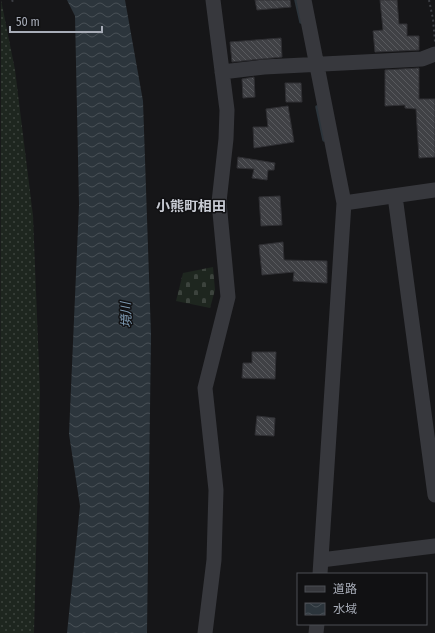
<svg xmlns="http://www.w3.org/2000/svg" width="435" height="633" font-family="'Fira Sans Condensed','Noto Sans JP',sans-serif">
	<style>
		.grass { fill: url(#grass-dots) }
		.cemetery { fill: url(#cemetery-stones) }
		.water { fill: url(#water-waves) }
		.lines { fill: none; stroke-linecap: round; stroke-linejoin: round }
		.stream { stroke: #2c353c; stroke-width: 3.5 }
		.building { fill: url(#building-back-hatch); stroke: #303034 }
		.path { stroke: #3d3f44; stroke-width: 2; stroke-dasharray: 2 3; stroke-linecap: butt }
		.minor { stroke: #37383d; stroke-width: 15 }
		.labels { text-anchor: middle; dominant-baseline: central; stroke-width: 3; stroke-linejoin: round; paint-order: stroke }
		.water-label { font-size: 13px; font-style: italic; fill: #7f9bb3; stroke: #111113 }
		.quarter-label { font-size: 14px; font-weight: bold; fill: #c9ccd4; stroke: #111113 }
	</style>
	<defs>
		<pattern id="grass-dots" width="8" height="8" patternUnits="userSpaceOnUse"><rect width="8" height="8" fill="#1e261f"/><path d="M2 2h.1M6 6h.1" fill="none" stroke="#3c433d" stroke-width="1.8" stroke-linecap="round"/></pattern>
		<pattern id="cemetery-stones" width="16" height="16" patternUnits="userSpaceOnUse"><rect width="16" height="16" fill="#1e261f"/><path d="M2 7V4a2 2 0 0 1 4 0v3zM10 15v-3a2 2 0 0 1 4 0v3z" fill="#3c433d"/></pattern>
		<pattern id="water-waves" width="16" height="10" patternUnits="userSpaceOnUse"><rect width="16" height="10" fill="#2c353c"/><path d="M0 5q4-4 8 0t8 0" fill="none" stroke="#485056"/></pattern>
		<pattern id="building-back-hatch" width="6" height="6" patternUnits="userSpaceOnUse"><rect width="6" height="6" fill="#404145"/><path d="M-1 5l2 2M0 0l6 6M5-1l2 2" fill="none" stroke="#595a5e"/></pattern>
	</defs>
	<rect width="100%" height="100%" fill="#161618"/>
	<path class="grass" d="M 1,0 L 15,70 L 33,216 L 40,392 L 34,633 L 0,633 Z"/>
	<path class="cemetery" d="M 213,267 L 215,290 L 210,308 L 176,301 L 183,273 Z"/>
	<path class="water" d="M 67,0 L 125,0 L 143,101 L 151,335 L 147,633 L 67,633 L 80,506 L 69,434 L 79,205 L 75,16 Z"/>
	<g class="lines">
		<path class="stream" d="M 296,0 L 301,22
			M 317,107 L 324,140"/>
	</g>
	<path class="building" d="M 255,0 L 290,0 L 291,7 L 257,10 Z
		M 380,0 L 397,0 L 399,24 L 407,24 L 407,36 L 419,36 L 419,50 L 375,52 L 373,31 L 383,30 Z
		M 281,38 L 282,57 L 232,62 L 230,42 Z
		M 419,68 L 419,99 L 435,99 L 435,157 L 419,158 L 416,109 L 405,108 L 405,105 L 385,106 L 385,70 Z
		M 254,77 L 255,97 L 243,98 L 242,79 Z
		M 285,83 L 301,83 L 302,102 L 286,102 Z
		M 288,106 L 294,142 L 254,148 L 253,127 L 268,127 L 266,109 Z
		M 238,157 L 275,163 L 274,170 L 268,170 L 267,180 L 252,178 L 254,169 L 237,168 Z
		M 280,196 L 282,225 L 261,226 L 259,197 Z
		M 283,242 L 284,260 L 327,261 L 327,283 L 293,281 L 294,272 L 262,275 L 259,245 Z
		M 252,352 L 276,352 L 275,379 L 242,378 L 243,363 L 252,363 Z
		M 257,416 L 275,418 L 274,436 L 255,435 Z"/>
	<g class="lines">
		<path class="path" d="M 12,0 L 13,2
			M 429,0 L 433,19 L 435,42"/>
		<path class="minor" d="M 304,0 L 344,203 L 320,574
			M 222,72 L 264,67 L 422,59 L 435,54
			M 395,196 L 435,495
			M 344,203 L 435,190
			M 321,560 L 435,546
			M 205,633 L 214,560 L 216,490 L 205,388 L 228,297 L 219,202 L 226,139 L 227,110 L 213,0
			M 316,633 L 317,624"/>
	</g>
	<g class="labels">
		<g class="water-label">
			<text transform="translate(126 315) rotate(-92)">境川</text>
		</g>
		<g class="quarter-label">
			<text x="191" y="206">小熊町相田</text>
		</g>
	</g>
	<rect x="297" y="573" width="130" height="52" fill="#111113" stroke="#4d4f55"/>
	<rect x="305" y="586" width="20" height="6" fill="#37383d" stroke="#4d4f55"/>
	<text x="333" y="593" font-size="12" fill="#a8adb8">道路</text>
	<rect x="305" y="603" width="20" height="12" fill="url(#water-waves)" stroke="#4d4f55"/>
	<text x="333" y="613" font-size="12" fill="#a8adb8">水域</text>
	<path d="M10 26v6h92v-6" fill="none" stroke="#a8adb8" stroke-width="2"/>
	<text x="16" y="26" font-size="12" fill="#a8adb8" stroke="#111113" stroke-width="3" paint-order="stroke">50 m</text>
</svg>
